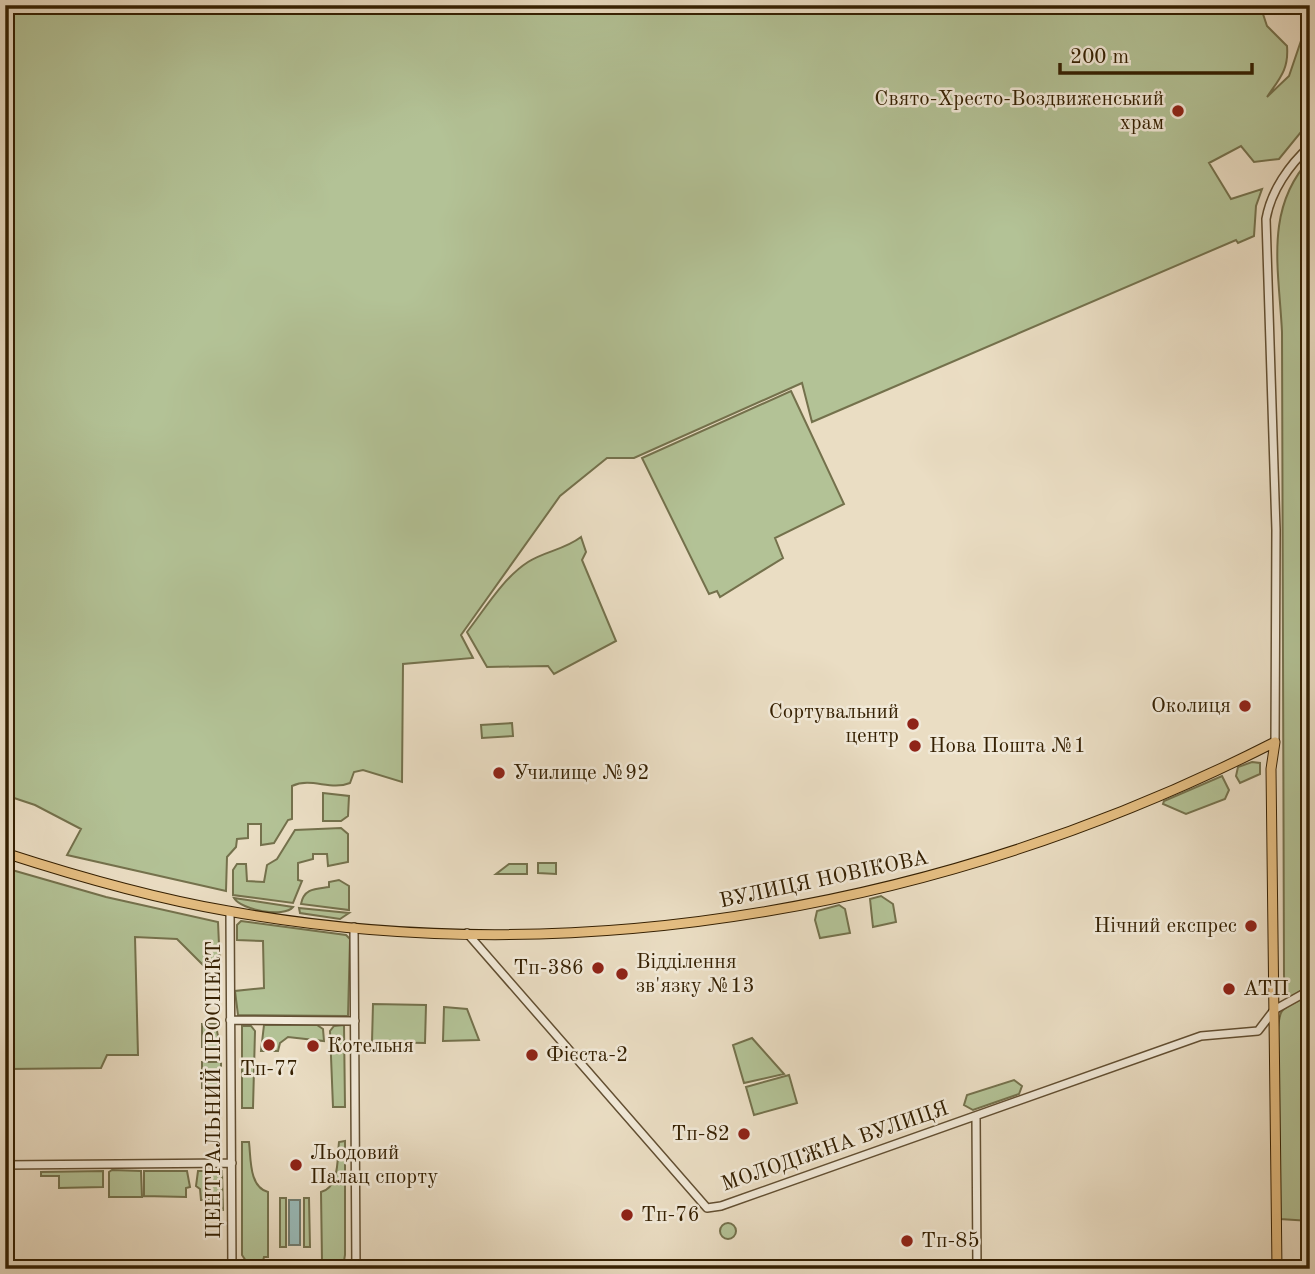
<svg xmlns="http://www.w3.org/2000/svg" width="1315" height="1274" font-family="'Old Standard TT',serif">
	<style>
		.green { fill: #b3c296; stroke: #74714c; stroke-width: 2 }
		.water { fill: #99bbb9; stroke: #717d70; stroke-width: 2 }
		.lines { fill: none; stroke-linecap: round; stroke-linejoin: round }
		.minor-casing { stroke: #624f32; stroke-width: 10 }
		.major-casing { stroke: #352002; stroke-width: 11 }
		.minor { stroke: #f1e9d8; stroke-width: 7 }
		.major { stroke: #e5be82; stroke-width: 9 }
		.poi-dot { fill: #8f2418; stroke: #f1e9d8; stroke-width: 2.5 }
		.labels { text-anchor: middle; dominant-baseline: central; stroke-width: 5; stroke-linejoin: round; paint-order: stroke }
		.poi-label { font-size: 21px; fill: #352002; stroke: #f1e9d8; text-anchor: start }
		.street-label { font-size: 21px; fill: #352002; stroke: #f1e9d8 }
	</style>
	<rect width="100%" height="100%" fill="#eaddc3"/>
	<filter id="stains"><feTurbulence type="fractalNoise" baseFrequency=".00286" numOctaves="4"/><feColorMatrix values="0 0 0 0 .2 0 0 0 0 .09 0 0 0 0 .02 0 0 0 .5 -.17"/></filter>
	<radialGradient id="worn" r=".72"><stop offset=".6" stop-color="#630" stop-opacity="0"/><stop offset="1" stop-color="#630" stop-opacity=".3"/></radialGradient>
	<path class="green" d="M 5,5 L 1260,5 L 1267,26 L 1287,46 C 1289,70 1279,79 1267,97 L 1289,76 L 1303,35 L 1310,45 L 1310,121 L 1279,159 L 1254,162 L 1241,146 L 1209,163 L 1231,199 L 1262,189 L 1256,206 L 1254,236 L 1238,243 L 1236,240 L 812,422 L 802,383 L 634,458 L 607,458 L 560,496 L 461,635 L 473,658 L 403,664 L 402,782 L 363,770 L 354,772 L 350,783 C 330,791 312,777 292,786 L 292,819 L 288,820 L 274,843 L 261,845 L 261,824 L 248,824 L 248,838 L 237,839 L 236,847 L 227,857 L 226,891 L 67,855 L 81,829 L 35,805 L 5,795 Z
		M 1310,159 L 1310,984 L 1292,997 L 1285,995 L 1284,975 L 1282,332 C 1279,269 1264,209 1310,159 Z
		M 791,391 L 844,504 L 775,538 L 783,558 L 720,597 L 717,591 L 709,594 L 642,458 Z
		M 581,537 L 586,552 L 582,560 L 616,641 L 554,674 L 548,666 L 487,667 L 467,632 C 485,609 503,578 528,562 C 545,551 564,550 581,537 Z
		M 512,723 L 513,736 L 482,738 L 481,725 Z
		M 1252,762 L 1260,763 L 1260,774 L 1240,783 L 1236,776 L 1238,767 Z
		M 1222,776 L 1229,790 L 1225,799 L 1186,814 L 1163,804 L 1164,801 Z
		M 323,793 L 349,796 L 348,816 L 341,821 L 323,821 Z
		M 341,828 L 348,834 L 348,862 L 328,866 L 327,854 L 313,854 L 313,859 L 298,863 L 298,880 L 302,881 L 293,903 L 233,895 L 233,870 L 237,864 L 246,864 L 247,881 L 264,882 L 267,865 L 277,859 L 295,830 Z
		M 538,863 L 556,863 L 556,874 L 538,873 Z
		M 509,864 L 527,864 L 527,874 L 496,874 Z
		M 5,868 L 106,897 L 218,922 L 220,968 L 205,967 L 177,939 L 135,937 L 138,1055 L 107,1055 L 101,1068 L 9,1069 L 9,1155 L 5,1155 Z
		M 339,880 L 349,886 L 349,910 L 301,904 C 304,888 316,889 329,887 L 329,882 Z
		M 881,896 L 893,904 L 896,922 L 873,927 L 870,899 Z
		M 234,898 L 293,907 C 284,918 241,910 234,898 Z
		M 839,905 L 845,909 L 850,933 L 820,938 L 815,920 L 817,911 Z
		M 299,908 L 349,913 L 340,919 L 300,913 Z
		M 241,921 L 346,935 L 350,939 L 348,1016 L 238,1015 L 235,991 L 264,988 L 263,941 L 237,940 L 237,925 Z
		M 1310,994 L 1310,1221 L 1280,1219 C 1279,1192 1272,1022 1282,1011 C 1288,1004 1302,1000 1310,994 Z
		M 373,1004 L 426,1005 L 425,1043 L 372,1042 Z
		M 444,1007 L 467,1009 L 479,1040 L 443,1041 Z
		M 202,1024 L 218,1024 L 217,1031 L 220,1047 L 202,1047 Z
		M 264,1025 L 317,1025 L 323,1029 L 324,1041 L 288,1037 L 280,1043 L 278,1051 L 261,1051 Z
		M 344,1025 L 345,1107 L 333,1107 L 330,1031 L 334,1026 Z
		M 242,1026 L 251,1026 L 255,1031 L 253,1108 L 242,1108 Z
		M 752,1038 L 784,1074 L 744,1083 L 733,1045 Z
		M 202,1062 L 221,1062 L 221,1088 L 202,1088 Z
		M 789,1075 L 797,1103 L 754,1115 L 746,1087 Z
		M 1014,1080 L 1022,1086 L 1019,1094 L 973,1110 L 964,1105 L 967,1095 Z
		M 345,1141 L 345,1255 L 344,1261 L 322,1261 L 321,1192 C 340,1187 337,1159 339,1142 Z
		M 242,1142 L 249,1142 C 251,1159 249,1187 268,1192 L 268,1257 L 264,1257 L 263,1261 L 246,1261 L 242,1255 Z
		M 112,1170 L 141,1171 L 142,1197 L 109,1197 L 109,1172 Z
		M 103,1171 L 103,1187 L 59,1188 L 59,1176 L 41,1176 L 41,1172 Z
		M 144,1171 L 187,1171 L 190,1187 L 186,1188 L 186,1197 L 144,1196 Z
		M 198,1171 L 222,1171 L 223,1210 L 212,1209 L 211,1200 L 201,1200 L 200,1189 L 196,1186 Z
		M 280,1198 L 286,1198 L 286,1247 L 280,1247 Z
		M 304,1198 L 309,1198 L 310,1247 L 304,1247 Z
		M720 1231a8 8 0 1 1 16 0a8 8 0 1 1-16 0Z"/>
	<path class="water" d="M 289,1200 L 300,1200 L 300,1245 L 289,1245 Z"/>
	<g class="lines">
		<defs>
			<path id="minor" d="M 1275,742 L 1276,530 L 1266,219 C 1271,191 1289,165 1310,146
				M 230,912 L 232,1269
				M 354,927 L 356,1269
				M 467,933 L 707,1208 L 721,1206 L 1201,1036 L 1258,1031 L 1274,1010 L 1310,990
				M 230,1020 L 355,1021
				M 976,1116 L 977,1269
				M 5,1165 L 232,1163"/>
			<path id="major" d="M 1275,742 L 1271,769 L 1277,1269
				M 5,853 C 79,877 152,898 228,911 C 584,975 955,905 1275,742"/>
		</defs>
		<use href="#minor" class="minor-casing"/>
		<use href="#major" class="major-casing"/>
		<use href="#minor" class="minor"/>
		<use href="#major" class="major"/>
	</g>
	<g class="poi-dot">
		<circle cx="1178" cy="111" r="7"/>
		<circle cx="1245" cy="706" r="7"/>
		<circle cx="913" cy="724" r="7"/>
		<circle cx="915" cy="746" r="7"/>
		<circle cx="499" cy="773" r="7"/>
		<circle cx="1251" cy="926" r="7"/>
		<circle cx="598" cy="968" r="7"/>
		<circle cx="622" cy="974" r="7"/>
		<circle cx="1229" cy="989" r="7"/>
		<circle cx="269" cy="1045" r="7"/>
		<circle cx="313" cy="1046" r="7"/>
		<circle cx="532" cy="1055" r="7"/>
		<circle cx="744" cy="1134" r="7"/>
		<circle cx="296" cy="1165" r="7"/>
		<circle cx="627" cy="1215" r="7"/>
		<circle cx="907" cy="1241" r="7"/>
	</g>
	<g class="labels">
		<g class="poi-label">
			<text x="1164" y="99" text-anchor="end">Свято-Хресто-Воздвиженський<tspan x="1164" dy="24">храм</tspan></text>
			<text x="1231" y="706" text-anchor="end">Околиця</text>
			<text x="899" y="712" text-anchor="end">Сортувальний<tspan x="899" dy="24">центр</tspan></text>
			<text x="929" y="746">Нова Пошта №1</text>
			<text x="513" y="773">Училище №92</text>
			<text x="1237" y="926" text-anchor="end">Нічний експрес</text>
			<text x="636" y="962">Відділення<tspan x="636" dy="24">зв'язку №13</tspan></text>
			<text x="584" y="968" text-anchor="end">Тп-386</text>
			<text x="1243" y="989">АТП</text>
			<text x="327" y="1046">Котельня</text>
			<text x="546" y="1055">Фiєста-2</text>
			<text x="269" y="1069" text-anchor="middle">Тп-77</text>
			<text x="730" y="1134" text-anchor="end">Тп-82</text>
			<text x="310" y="1153">Льодовий<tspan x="310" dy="24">Палац спорту</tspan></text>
			<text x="641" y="1215">Тп-76</text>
			<text x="921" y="1241">Тп-85</text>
		</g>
		<g class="street-label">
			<text transform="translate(824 880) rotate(-12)">ВУЛИЦЯ НОВІКОВА</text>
			<text transform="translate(214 1090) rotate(-90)">ЦЕНТРАЛЬНИЙ ПРОСПЕКТ</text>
			<text transform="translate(835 1147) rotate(-19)">МОЛОДІЖНА ВУЛИЦЯ</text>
		</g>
	</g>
	<rect width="1315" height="1274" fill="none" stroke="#eaddc3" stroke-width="28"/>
	<rect x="7" y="7" width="1301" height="1260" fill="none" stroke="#352002" stroke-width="3.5"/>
	<rect x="14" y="14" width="1287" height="1246" fill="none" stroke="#352002" stroke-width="2"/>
	<path d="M1060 63v10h192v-10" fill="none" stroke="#352002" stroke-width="3.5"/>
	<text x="1070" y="63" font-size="21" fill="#352002" stroke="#f1e9d8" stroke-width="5" paint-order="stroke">200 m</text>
	<rect width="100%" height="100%" filter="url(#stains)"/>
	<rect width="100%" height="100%" fill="url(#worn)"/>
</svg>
